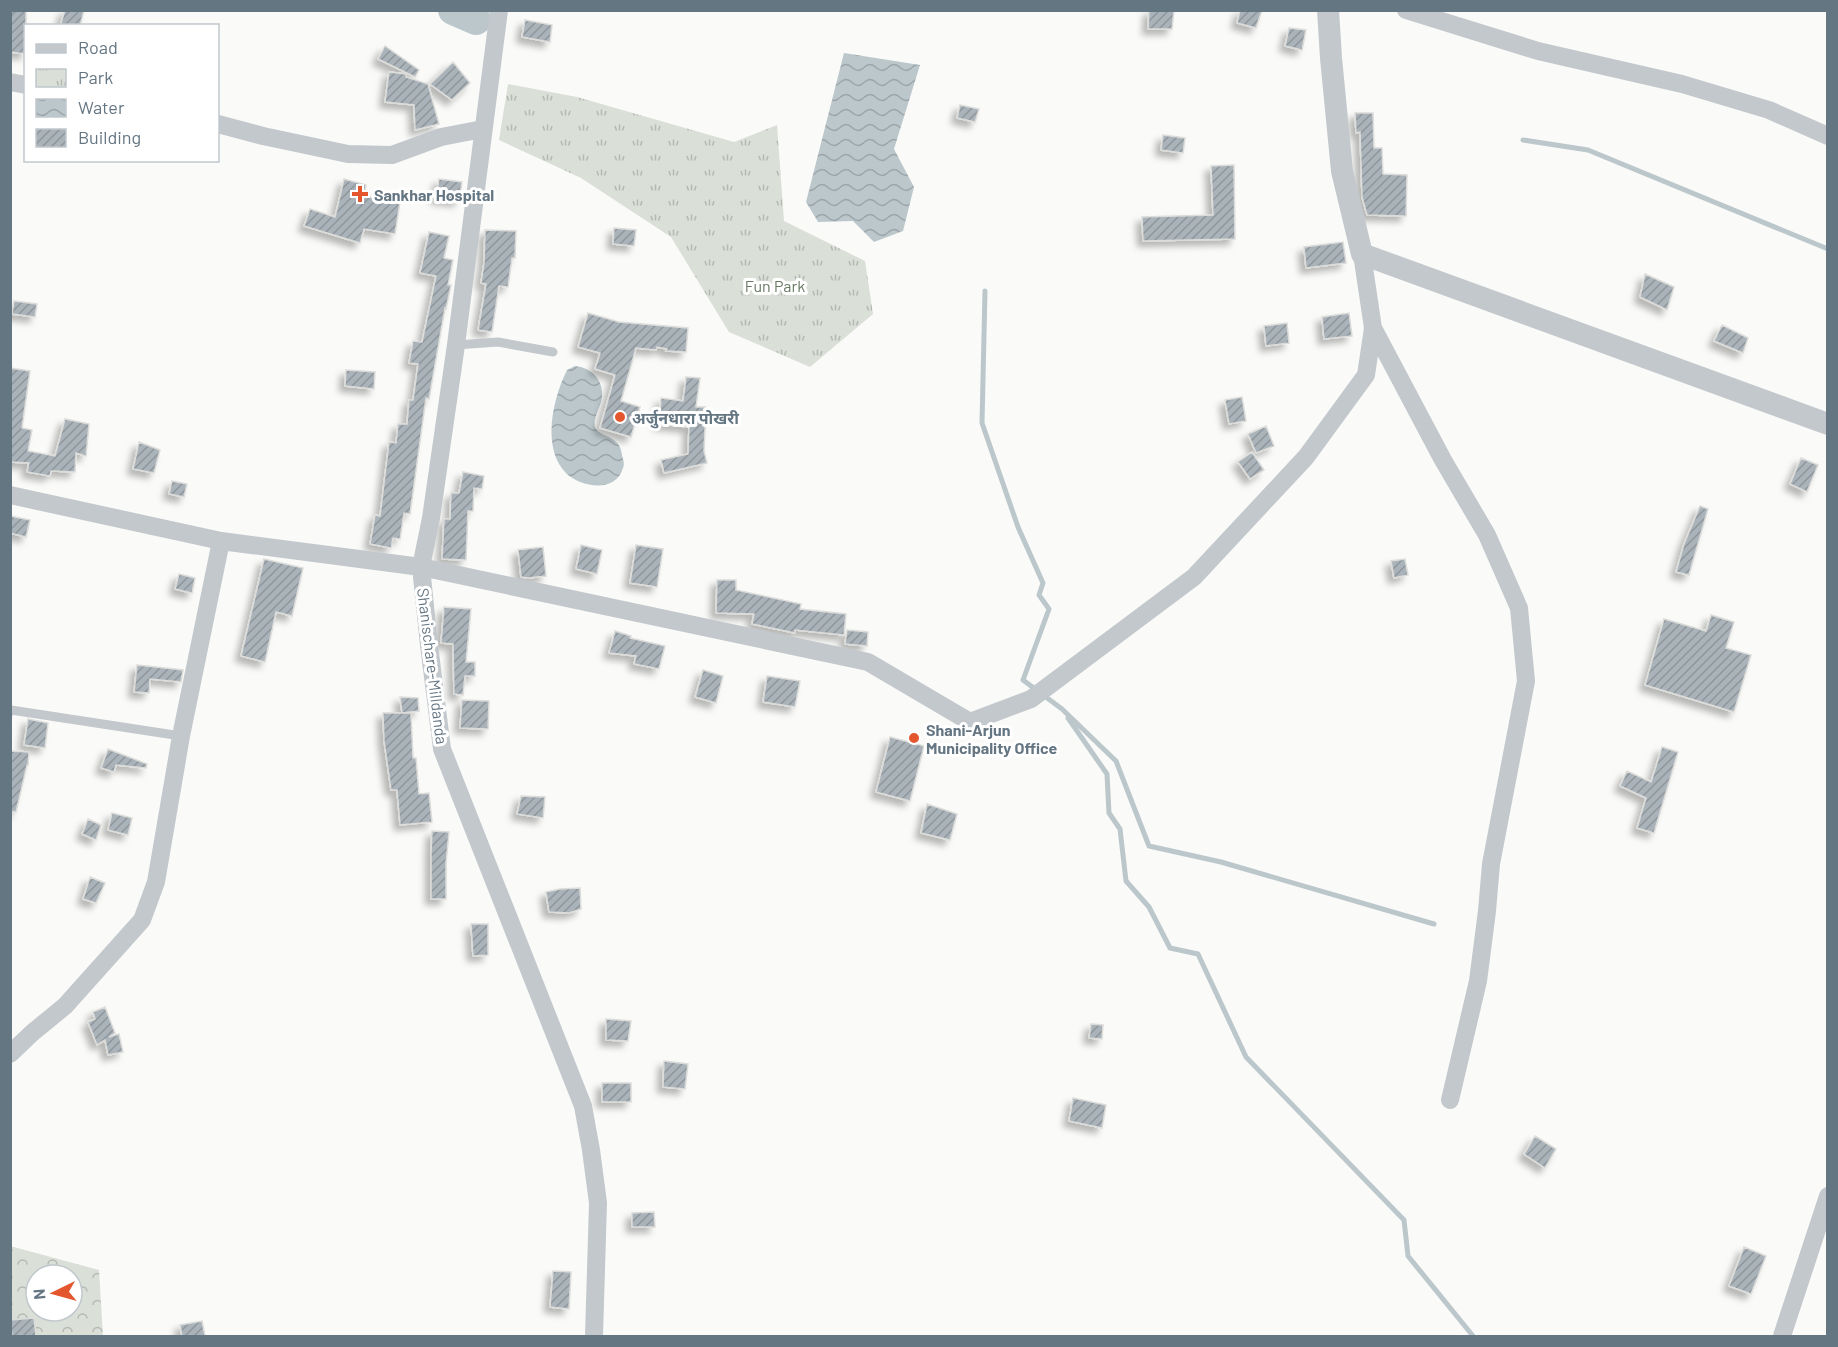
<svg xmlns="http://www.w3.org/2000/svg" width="1838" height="1347" font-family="Barlow,'Noto Sans Devanagari',sans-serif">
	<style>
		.forest { fill: url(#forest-crowns); fill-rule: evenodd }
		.park { fill: url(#park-tufts) }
		.water { fill: url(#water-waves) }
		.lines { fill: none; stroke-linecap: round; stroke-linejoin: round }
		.stream { stroke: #bbc7cb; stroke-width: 5 }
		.river { stroke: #bbc7cb; stroke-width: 30 }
		.building { fill: url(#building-hatch); stroke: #dcdcda; stroke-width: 1.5; filter: url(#shadow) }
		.service { stroke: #c3c8cc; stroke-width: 9 }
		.minor { stroke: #c3c8cc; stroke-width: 18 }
		.tertiary { stroke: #c3c8cc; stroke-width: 22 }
		.poi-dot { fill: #e4572e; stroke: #fff; stroke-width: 2 }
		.labels { text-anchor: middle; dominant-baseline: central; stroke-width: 6; stroke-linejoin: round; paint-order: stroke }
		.poi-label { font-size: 16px; font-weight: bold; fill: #657683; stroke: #fff; text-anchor: start }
		.park-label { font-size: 16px; fill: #687a64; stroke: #fff }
		.street-label { font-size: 16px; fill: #657683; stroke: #fff }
	</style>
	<defs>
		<pattern id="forest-crowns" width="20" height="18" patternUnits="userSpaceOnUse" patternTransform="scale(1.5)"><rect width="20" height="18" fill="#dadfd7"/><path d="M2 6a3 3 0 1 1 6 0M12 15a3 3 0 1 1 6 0" fill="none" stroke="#b4b9b4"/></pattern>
		<pattern id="park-tufts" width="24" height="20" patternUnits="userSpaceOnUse" patternTransform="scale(1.5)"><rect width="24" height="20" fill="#dadfd7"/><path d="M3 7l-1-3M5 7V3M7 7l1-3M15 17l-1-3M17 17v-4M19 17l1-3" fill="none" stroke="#b4b9b4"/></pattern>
		<pattern id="water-waves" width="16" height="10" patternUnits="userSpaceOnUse" patternTransform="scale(1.5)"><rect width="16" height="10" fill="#bbc7cb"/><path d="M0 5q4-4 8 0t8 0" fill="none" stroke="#9ca6aa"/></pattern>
		<pattern id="building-hatch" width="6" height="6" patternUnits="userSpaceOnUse" patternTransform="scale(1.5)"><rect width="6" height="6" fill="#aab3b9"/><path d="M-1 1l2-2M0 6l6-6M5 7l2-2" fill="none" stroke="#8e969c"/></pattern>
		<filter id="shadow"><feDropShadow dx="-5.5" dy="5.5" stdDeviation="3" flood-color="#0004"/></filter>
	</defs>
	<rect width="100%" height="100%" fill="#fafaf8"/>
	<path class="forest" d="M 10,1246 L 99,1270 L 103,1336 L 11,1336 ZM 36,1275 L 72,1275 L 72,1311 L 36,1311 Z"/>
	<path class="park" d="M 508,84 L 577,97 L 734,142 L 777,125 L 784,221 L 865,261 L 873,314 L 810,367 L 729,332 L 671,237 L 581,178 L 499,140 Z"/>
	<path class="water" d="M 844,53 L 920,65 L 894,149 L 914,187 L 903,231 L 874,242 L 853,221 L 818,222 L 806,202 Z
		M 575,366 C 596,368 607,386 600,405 C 598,411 593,420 595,427 C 599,438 620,434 622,455 C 623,459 625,464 623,468 C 616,493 581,488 566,473 C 541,448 553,398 567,370 Z"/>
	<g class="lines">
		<path class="stream" d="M 1523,140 L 1588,150 L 1828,249
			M 985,291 L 982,423 L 1018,527 L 1043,583 L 1039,595 L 1049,609 L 1023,680 L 1062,709 L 1116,761 L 1149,846 L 1221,862 L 1434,924
			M 1068,718 L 1107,774 L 1109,813 L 1120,829 L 1126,881 L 1149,907 L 1170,948 L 1198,954 L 1246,1057 L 1404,1220 L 1408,1256 L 1473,1336"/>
		<path class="river" d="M 453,10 L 476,20"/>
	</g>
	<path class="building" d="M 10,10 L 26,10 L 26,54 L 10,52 Z
		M 65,10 L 84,10 L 80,26 L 60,26 Z
		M 1149,10 L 1174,10 L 1172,29 L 1148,29 Z
		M 1240,10 L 1262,10 L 1256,28 L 1237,23 Z
		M 525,20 L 552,25 L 550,42 L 522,37 Z
		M 1289,28 L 1306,30 L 1302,50 L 1285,46 Z
		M 385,46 L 419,70 L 415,77 L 378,59 Z
		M 453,62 L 470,83 L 452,100 L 430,84 Z
		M 389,72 L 406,74 L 406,77 L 428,84 L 439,124 L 415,130 L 414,105 L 385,102 Z
		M 960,105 L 979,109 L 975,122 L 957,118 Z
		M 1355,113 L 1373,113 L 1374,148 L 1382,148 L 1383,174 L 1407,175 L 1406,216 L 1367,215 L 1362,197 L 1360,132 L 1356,133 Z
		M 1163,135 L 1185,138 L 1183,153 L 1161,150 Z
		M 1234,165 L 1235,239 L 1143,241 L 1142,217 L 1213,215 L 1211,166 Z
		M 344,179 L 366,185 L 364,196 L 400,202 L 395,234 L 364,229 L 360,243 L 304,226 L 310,209 L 335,217 Z
		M 439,179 L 462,182 L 459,201 L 436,198 Z
		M 614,228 L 636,230 L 634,246 L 613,244 Z
		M 485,230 L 516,231 L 515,258 L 512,258 L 508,287 L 499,286 L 492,332 L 478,330 L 486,284 L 481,283 L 484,263 Z
		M 429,232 L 449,236 L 444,258 L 453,260 L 448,285 L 451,285 L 446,309 L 445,308 L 429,399 L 426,398 L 410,514 L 404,513 L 400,539 L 393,538 L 391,548 L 370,544 L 375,515 L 380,516 L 389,442 L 396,443 L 398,424 L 407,424 L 409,400 L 413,400 L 418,364 L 409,363 L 413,341 L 422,342 L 436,276 L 420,273 Z
		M 1343,242 L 1346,263 L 1306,268 L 1304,247 Z
		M 1645,274 L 1674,287 L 1667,310 L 1640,297 Z
		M 14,301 L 37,304 L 35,317 L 12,314 Z
		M 588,313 L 619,322 L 688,328 L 686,352 L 666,351 L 667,349 L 657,347 L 656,350 L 636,348 L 621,401 L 640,407 L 631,437 L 600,428 L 615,375 L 595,369 L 600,353 L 578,347 Z
		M 1349,313 L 1352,336 L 1324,339 L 1322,317 Z
		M 1287,323 L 1289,343 L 1266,346 L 1264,326 Z
		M 1722,325 L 1748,338 L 1743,353 L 1714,341 Z
		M 10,368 L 30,371 L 22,428 L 32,430 L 28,451 L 55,456 L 65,419 L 89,424 L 86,456 L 76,453 L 75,472 L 51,471 L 50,476 L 27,472 L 29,463 L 10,462 Z
		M 346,370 L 375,372 L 374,389 L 345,386 Z
		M 686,377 L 700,378 L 696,407 L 706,407 L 704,451 L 707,463 L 664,473 L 661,460 L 688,454 L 689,427 L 659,424 L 661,398 L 683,401 Z
		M 1242,397 L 1246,421 L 1229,424 L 1225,400 Z
		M 1266,426 L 1274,446 L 1256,453 L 1248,434 Z
		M 139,442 L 160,450 L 154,473 L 133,469 Z
		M 1252,452 L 1264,470 L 1250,479 L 1238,462 Z
		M 1801,458 L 1818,465 L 1807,492 L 1790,484 Z
		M 463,472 L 484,476 L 482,489 L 474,488 L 473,511 L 468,511 L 466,560 L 442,559 L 444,519 L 450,519 L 451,493 L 459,493 Z
		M 172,481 L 187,484 L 184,497 L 169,494 Z
		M 1700,506 L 1708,509 L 1689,575 L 1676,572 L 1684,544 Z
		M 10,516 L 30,520 L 26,537 L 10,533 Z
		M 581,545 L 602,550 L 597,574 L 576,569 Z
		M 636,545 L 663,549 L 657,587 L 630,583 Z
		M 543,547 L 546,576 L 528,578 L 521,577 L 518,550 Z
		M 264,559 L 303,568 L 292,616 L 276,612 L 265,662 L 241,656 Z
		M 1405,559 L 1408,575 L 1394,578 L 1391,561 Z
		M 179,574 L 195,578 L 192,593 L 175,589 Z
		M 717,580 L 736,580 L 736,590 L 801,604 L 800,609 L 846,614 L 844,635 L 795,630 L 795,633 L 752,624 L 754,614 L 716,613 Z
		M 444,607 L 471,609 L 466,662 L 475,662 L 475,676 L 465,676 L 463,695 L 454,694 L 453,644 L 441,643 Z
		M 1711,615 L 1734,622 L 1726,648 L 1751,655 L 1734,712 L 1645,685 L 1664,619 L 1706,631 Z
		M 847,630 L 868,632 L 867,646 L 845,644 Z
		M 615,631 L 631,636 L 630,638 L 665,646 L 659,669 L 634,664 L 636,656 L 609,653 Z
		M 137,665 L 183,670 L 181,682 L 150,679 L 149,693 L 134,692 Z
		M 703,670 L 723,676 L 716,703 L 695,697 Z
		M 767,676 L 800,681 L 795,707 L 763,702 Z
		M 400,697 L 418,698 L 419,711 L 402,713 Z
		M 462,700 L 489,701 L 488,729 L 460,728 Z
		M 383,713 L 411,713 L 413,758 L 416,758 L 419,794 L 429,793 L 432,822 L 400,825 L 397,790 L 391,790 L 384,741 Z
		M 28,719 L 48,723 L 45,748 L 24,745 Z
		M 890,737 L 924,746 L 910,801 L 876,792 Z
		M 1662,747 L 1678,752 L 1654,833 L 1637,828 L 1646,798 L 1620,786 L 1627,771 L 1651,782 Z
		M 108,749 L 147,764 L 146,768 L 116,765 L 114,772 L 101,768 Z
		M 10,751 L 29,752 L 28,765 L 27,765 L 16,812 L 10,811 Z
		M 521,796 L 545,797 L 543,818 L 517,814 Z
		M 927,804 L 957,814 L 950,840 L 921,833 Z
		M 112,813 L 132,818 L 128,835 L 108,830 Z
		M 88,819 L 101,825 L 96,840 L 82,834 Z
		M 432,831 L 449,832 L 446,863 L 446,899 L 431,899 L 431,854 Z
		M 90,877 L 105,883 L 96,903 L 83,899 Z
		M 580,888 L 581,909 L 569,913 L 549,912 L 546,892 L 560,889 Z
		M 471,924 L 488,924 L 488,955 L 473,956 Z
		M 105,1007 L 115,1033 L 109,1037 L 119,1034 L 123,1052 L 108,1055 L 105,1040 L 97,1045 L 88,1022 L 95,1019 L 93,1012 Z
		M 606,1019 L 631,1021 L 628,1041 L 606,1040 Z
		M 1091,1024 L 1103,1025 L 1102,1039 L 1089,1038 Z
		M 664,1061 L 688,1064 L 685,1089 L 663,1087 Z
		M 602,1083 L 631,1083 L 631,1102 L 602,1102 Z
		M 1073,1098 L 1106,1105 L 1102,1128 L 1069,1121 Z
		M 1535,1136 L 1556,1149 L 1545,1168 L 1524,1154 Z
		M 654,1212 L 655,1227 L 632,1227 L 632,1213 Z
		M 1744,1247 L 1766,1256 L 1751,1294 L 1729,1286 Z
		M 553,1271 L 571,1272 L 569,1309 L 550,1307 Z
		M 34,1318 L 36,1336 L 12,1336 L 10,1320 Z
		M 202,1321 L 205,1336 L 182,1336 L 180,1325 Z"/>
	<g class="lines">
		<path class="service" d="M 456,345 L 498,342 L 553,352
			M 10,712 L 11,710 L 181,736"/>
		<path class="minor" d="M 499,10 L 456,345 L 431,518 L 421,567 L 429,645 L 442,749 L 583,1106 L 591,1150 L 598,1203 L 594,1336
			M 1406,10 L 1538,51 L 1682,84 L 1769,110 L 1828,136
			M 10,82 L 26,85
			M 218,124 L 263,136 L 348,154 L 392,155 L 441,137 L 483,129
			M 1373,328 L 1443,460 L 1487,535 L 1519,608 L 1526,681 L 1491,864 L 1487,911 L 1478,981 L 1450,1100
			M 10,495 L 221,541 L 421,567 L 868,662 L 970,722 L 1031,699 L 1194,577 L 1306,457 L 1366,375 L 1373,328 L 1362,254
			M 10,1054 L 32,1033 L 65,1006 L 142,920 L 156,882 L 181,736 L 221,541
			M 1782,1336 L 1828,1196"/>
		<path class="tertiary" d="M 1328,10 L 1331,58 L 1342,171 L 1362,254 L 1828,424"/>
	</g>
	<g class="poi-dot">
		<path d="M357 185h6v6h6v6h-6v6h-6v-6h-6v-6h6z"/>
		<circle cx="620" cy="417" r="6"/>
		<circle cx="914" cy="738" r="6"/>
	</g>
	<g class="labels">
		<g class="poi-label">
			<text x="374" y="194">Sankhar Hospital</text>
			<text x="632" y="417">अर्जुनधारा पोखरी</text>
			<text x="926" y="729">Shani-Arjun<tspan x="926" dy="18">Municipality Office</tspan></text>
		</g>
		<g class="park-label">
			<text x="775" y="285">Fun Park</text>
		</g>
		<g class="street-label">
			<text transform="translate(433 666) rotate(83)">Shanischare-Milldanda</text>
		</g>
	</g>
	<rect width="1838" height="1347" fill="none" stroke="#657683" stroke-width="24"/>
	<rect x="24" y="24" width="195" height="138" fill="#ffffff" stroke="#c1c8cd" stroke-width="1.5"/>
	<rect x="36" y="44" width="30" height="9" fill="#c3c8cc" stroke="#c1c8cd" stroke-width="1.5"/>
	<text x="78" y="54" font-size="18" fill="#657683">Road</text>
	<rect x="36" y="69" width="30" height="18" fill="url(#park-tufts)" stroke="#c1c8cd" stroke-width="1.5"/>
	<text x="78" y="84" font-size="18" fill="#657683">Park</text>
	<rect x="36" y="99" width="30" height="18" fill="url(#water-waves)" stroke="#c1c8cd" stroke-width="1.5"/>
	<text x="78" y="114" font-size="18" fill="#657683">Water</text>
	<rect x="36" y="129" width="30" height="18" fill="url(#building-hatch)" stroke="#c1c8cd" stroke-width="1.5"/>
	<text x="78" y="144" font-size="18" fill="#657683">Building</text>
	<g transform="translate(54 1293) rotate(265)"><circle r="28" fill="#ffffff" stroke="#c1c8cd" stroke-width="1.5"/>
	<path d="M0-4.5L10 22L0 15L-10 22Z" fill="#e4572e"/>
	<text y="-9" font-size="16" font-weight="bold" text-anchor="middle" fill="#657683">N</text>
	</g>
</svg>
